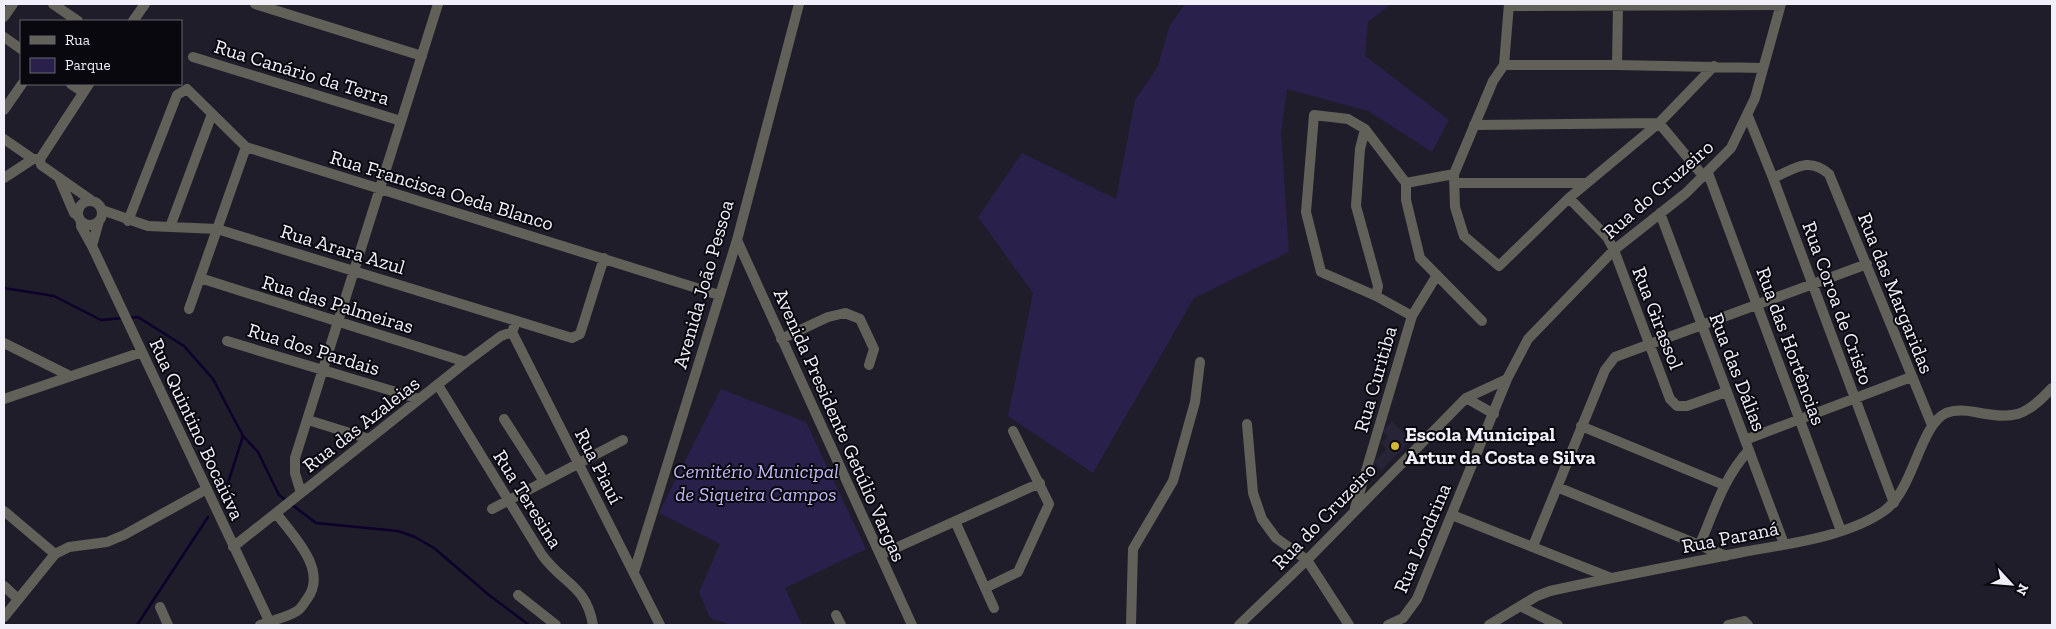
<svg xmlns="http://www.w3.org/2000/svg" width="2056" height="629" font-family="'Zilla Slab',serif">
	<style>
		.built { fill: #272438 }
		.green { fill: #2a204c }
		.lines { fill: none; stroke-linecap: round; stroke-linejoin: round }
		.stream { stroke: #0d002b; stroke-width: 2.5 }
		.minor { stroke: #626159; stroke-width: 10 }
		.poi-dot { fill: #d4b635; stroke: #09080e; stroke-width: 2 }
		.labels { text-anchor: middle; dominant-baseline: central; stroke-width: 4; stroke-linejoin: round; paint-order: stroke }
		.street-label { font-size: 20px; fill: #f1f0fa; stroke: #09080e }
		.poi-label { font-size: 20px; font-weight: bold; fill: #f1f0fa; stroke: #09080e; text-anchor: start }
		.park-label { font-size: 20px; font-style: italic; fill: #c0b7f4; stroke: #09080e }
	</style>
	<rect width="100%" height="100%" fill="#1f1d2a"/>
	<path class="built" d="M 1392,421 L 1411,441 L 1381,470 L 1374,462 L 1387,449 L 1381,443 L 1388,436 L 1382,431 Z"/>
	<path class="green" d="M 1185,4 L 1391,4 L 1368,22 L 1365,56 L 1449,120 L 1432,152 L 1368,111 L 1287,89 L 1281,133 L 1289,252 L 1194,298 L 1093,473 L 1008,416 L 1033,293 L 978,217 L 1022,153 L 1116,199 L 1135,100 L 1157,68 L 1170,25 Z
		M 721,389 L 806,422 L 866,549 L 785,588 L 802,625 L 731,625 L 710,618 L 699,592 L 720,544 L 659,513 Z"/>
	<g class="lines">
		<path class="stream" d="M 4,288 L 54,296 L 101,320 L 123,318
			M 129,318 L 138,317 L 184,346 L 213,379 L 243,436 L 258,452 L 279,495 L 287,501
			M 228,483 L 243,436
			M 291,504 L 316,523 L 398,531 L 415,537 L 434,548 L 489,595 L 529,625
			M 137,625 L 208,517"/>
		<path class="minor" d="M 53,4 L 78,21
			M 255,4 L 422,56
			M 1509,4 L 1504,65 L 1493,81 L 1454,174 L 1455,207 L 1464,236 L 1499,266 L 1569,198 L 1659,123 L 1714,66
			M 1509,6 L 1780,5
			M 4,17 L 13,4
			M 133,21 L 145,4
			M 4,37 L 21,49
			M 193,57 L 401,121
			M 1504,65 L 1617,65 L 1763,68
			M 1617,65 L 1618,4
			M 71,84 L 83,92
			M 4,110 L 22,84
			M 1748,116 L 1773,178 L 1894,503
			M 1474,125 L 1659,123 L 1704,177
			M 1365,129 L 1360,149 L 1356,206 L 1378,286 L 1376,296
			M 4,139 L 33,159 L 40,159
			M 40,159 L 89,84
			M 40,159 L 41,165 L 91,200
			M 1708,173 L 1841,531
			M 4,178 L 33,159
			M 59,178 L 74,213 L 77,215
			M 1773,178 C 1795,169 1808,156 1829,174 L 1932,425
			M 1406,183 L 1454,174
			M 1454,183 L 1586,183
			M 1569,198 L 1607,237 L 1614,250 L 1670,399 L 1677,406 L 1687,406 L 1726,392
			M78 213a12 12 0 1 1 24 0a12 12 0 1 1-24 0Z
			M 102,210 L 148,226 L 217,229 L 572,338 L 580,334 L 604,258
			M 1660,213 L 1784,544
			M 128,221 L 177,95 L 187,89 L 246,147 L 719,295
			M 81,222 L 81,226 L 92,246 L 271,625
			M 170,227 L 212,114
			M 737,240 L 912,625
			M 92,246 L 99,221
			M 200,278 L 466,362
			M 189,309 L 246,147
			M 1412,316 L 1376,296 L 1321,272 L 1306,212 L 1314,115 L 1348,119 L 1365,129 L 1406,183 L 1406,200 L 1420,258 L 1482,321
			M 514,327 L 512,332 L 660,625
			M 781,339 L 828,317 L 845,313 L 860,319 L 874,349 L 869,365
			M 227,341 L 419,399
			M 4,343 L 70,376
			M 438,385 L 542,555 C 564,585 586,585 593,625
			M 1466,398 L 1494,414
			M 4,399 L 142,352
			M 504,419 L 543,480
			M 308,420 L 369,439
			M 1247,424 L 1253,493 L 1262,519 L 1276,538 L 1307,560 L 1349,625
			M 1581,426 L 1724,485
			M 1745,440 L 1911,377
			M 1557,487 L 1726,556
			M 301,493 L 295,473 L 295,458 L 438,4
			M 1355,508 L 1412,316 L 1437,275
			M 492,509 L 623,440
			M 4,511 L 55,554
			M 1452,515 L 1611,578
			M 955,521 L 994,608
			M 1700,544 C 1714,511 1724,477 1749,450
			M 1533,546 L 1605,370 L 1615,357 L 1867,264
			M 233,547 L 466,362 L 501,336 L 512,332
			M 880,555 L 1040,483
			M 634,572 L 737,240 L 799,4
			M 4,586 L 18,599
			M 985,588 L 1018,572 L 1049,504 L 1013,431
			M 518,595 L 556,625
			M 1520,606 L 1558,625
			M 160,607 L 168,625
			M 836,615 L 841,625
			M 4,617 L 55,554 L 69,547 L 107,542 L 124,535 L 207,489
			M 260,625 C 272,620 286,618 297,611 C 301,609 304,603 307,599 C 329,570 292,535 276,513
			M 1131,625 L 1133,549 L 1173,481 L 1195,402 L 1200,362
			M 1239,625 L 1307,560 L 1466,398 L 1507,379
			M 1388,625 L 1403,618 L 1417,599 L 1507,379 L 1528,339 L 1614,250 L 1686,193 L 1731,148 L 1755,98 L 1781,4
			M 1489,625 L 1537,596 L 1550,591 C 1614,577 1679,565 1743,552 C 1787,544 1847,537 1884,511 C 1914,490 1919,426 1946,413 C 1956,409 1965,410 1975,412 C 2014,420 2025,417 2052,388
			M 1728,625 L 1744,621 L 1748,625"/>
	</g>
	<circle class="poi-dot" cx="1395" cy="446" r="5"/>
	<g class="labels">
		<g class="street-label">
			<text transform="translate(302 72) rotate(17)">Rua Canário da Terra</text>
			<text transform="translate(1658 189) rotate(-41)">Rua do Cruzeiro</text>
			<text transform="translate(442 190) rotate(17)">Rua Francisca Oeda Blanco</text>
			<text transform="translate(343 249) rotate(17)">Rua Arara Azul</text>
			<text transform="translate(703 284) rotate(-74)">Avenida João Pessoa</text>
			<text transform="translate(1896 293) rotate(68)">Rua das Margaridas</text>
			<text transform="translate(1838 303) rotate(70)">Rua Coroa de Cristo</text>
			<text transform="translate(338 304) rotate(17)">Rua das Palmeiras</text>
			<text transform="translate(1658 318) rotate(69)">Rua Girassol</text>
			<text transform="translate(1791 346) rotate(70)">Rua das Hortências</text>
			<text transform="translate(314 349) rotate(17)">Rua dos Pardais</text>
			<text transform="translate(1738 372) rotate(69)">Rua das Dálias</text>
			<text transform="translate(1375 379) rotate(-74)">Rua Curitiba</text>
			<text transform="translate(361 424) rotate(-38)">Rua das Azaleias</text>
			<text transform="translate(840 425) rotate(66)">Avenida Presidente Getúlio Vargas</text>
			<text transform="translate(197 429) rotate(65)">Rua Quintino Bocaiúva</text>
			<text transform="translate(599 466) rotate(63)">Rua Piauí</text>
			<text transform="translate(528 499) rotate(58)">Rua Teresina</text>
			<text transform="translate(1324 516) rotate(-46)">Rua do Cruzeiro</text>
			<text transform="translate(1730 537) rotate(-11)">Rua Paraná</text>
			<text transform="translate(1422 538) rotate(-67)">Rua Londrina</text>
		</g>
		<g class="poi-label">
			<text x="1405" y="434">Escola Municipal<tspan x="1405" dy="23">Artur da Costa e Silva</tspan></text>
		</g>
		<g class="park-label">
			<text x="756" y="471">Cemitério Municipal<tspan x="756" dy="23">de Siqueira Campos</tspan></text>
		</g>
	</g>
	<rect width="2056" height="629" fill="none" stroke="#f1f0fa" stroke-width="10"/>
	<rect x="20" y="20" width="162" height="65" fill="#09080e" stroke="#66656c"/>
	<rect x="30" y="36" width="25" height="8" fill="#626159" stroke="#66656c"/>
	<text x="65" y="45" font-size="15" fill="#f1f0fa">Rua</text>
	<rect x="30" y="58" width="25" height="15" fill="#2a204c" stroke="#66656c"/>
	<text x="65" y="70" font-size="15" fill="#f1f0fa">Parque</text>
	<g transform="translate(2011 584) rotate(116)" stroke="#09080e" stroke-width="4" paint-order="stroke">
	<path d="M0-4L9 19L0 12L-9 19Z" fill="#f1f0fa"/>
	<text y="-8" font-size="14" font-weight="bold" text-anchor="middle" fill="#f1f0fa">N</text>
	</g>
</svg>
